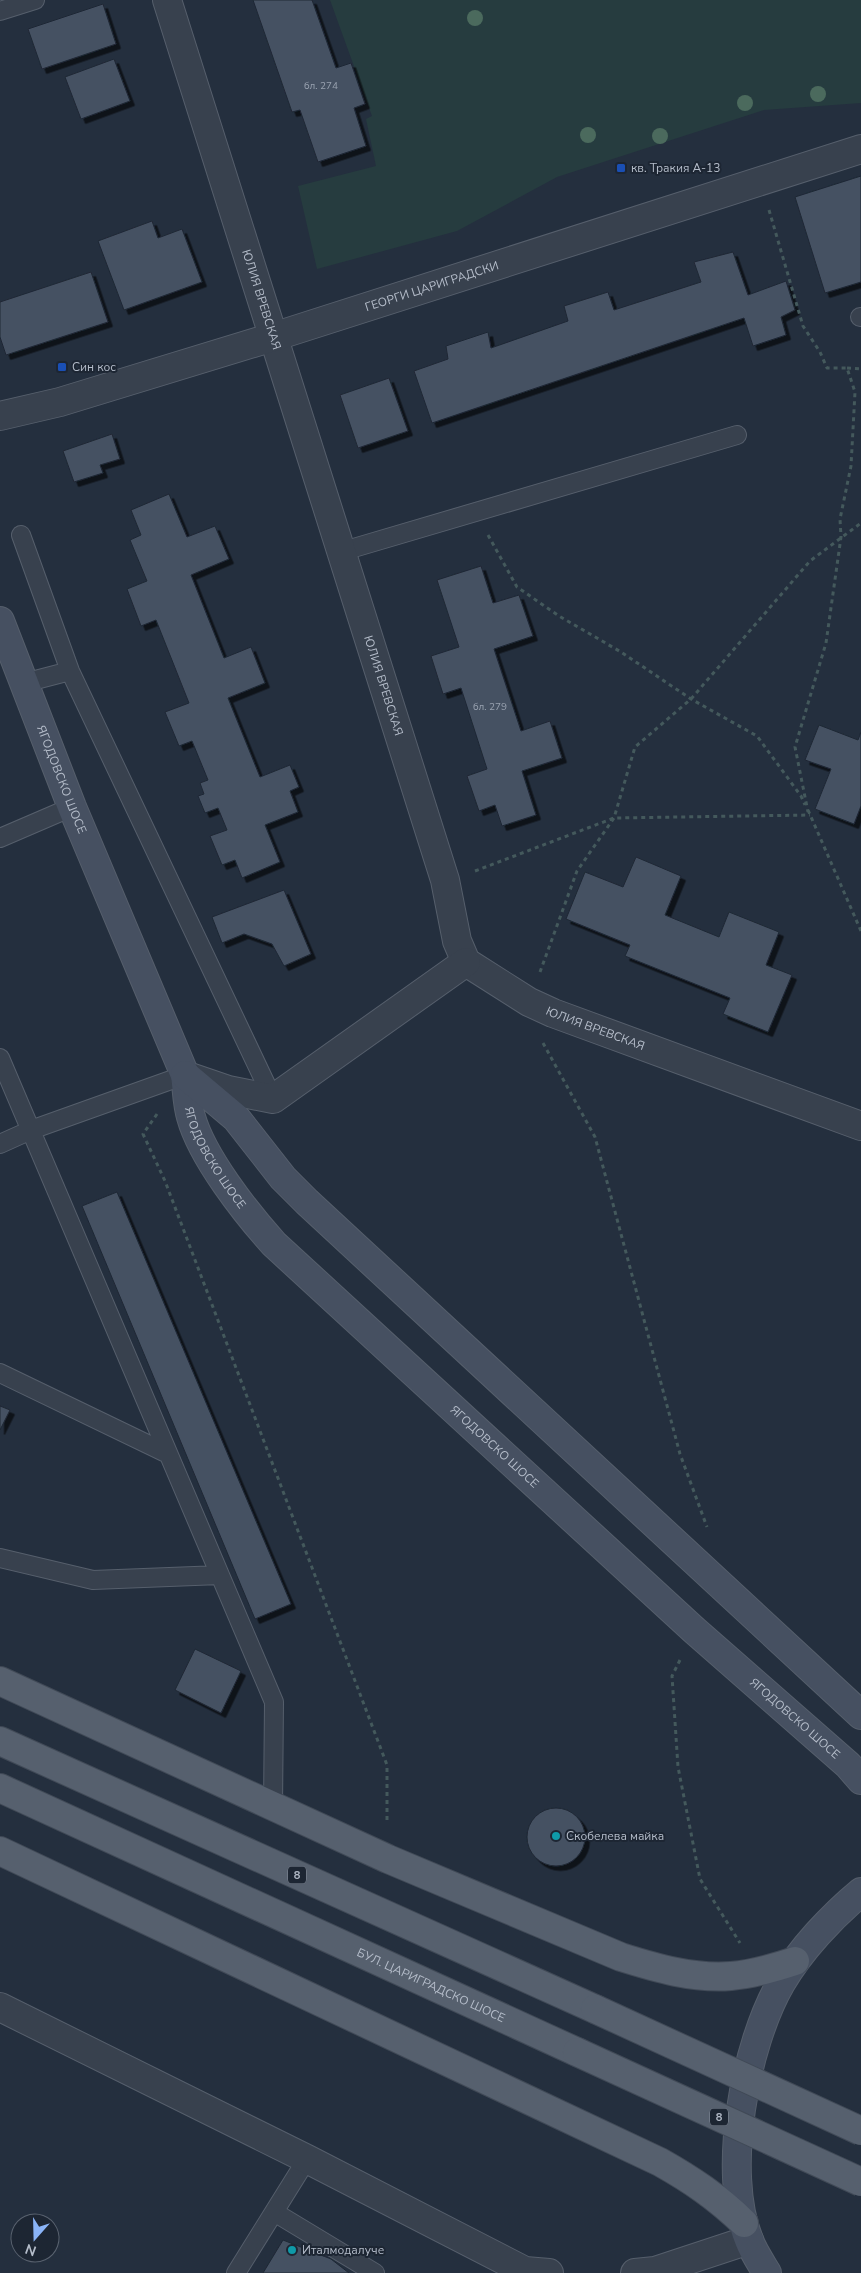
<svg xmlns="http://www.w3.org/2000/svg" width="861" height="2273" font-family="'Nunito Sans',sans-serif">
	<style>
		.green { fill: #263c3f }
		.building { fill: #455162; stroke: #1f2835; filter: url(#shadow) }
		.lines { fill: none; stroke-linecap: round; stroke-linejoin: round }
		.lane-casing { stroke: #565f6c; stroke-width: 20 }
		.street-casing { stroke: #565f6c; stroke-width: 30 }
		.secondary-casing { stroke: #565f6c; stroke-width: 30 }
		.primary-casing { stroke: #414a57; stroke-width: 30 }
		.path { stroke: #44595c; stroke-width: 3; stroke-dasharray: 4 4; stroke-linecap: butt }
		.lane { stroke: #38414e; stroke-width: 18 }
		.street { stroke: #38414e; stroke-width: 28 }
		.secondary { stroke: #465061; stroke-width: 28 }
		.primary { stroke: #56606e; stroke-width: 28 }
		.primary-bridge-casing { stroke: #414a57; stroke-width: 30; stroke-linecap: butt }
		.primary-bridge { stroke: #56606e; stroke-width: 28 }
		.tree { fill: #4b6a5d }
		.transit-dot { fill: #1a4fb4; stroke: #1d2633; stroke-width: 2 }
		.culture-dot { fill: #0f9aa8; stroke: #1d2633; stroke-width: 2 }
		.labels { text-anchor: middle; dominant-baseline: central; stroke-width: 4; stroke-linejoin: round; paint-order: stroke }
		.number-label { font-size: 10px; fill: #98a1af }
		.shield { fill: #1d2633; stroke: #878f9c; stroke-width: 1 }
		.shield-label { font-size: 11px; font-weight: bold; fill: #b4bcc9 }
		.poi-label { font-size: 12px; fill: #b4bcc9; stroke: #1d2633; text-anchor: start }
		.street-label { font-size: 12px; fill: #b4bcc9; stroke: #1d2633 }
	</style>
	<defs>
		<filter id="shadow"><feDropShadow dx="4.5" dy="4.5" stdDeviation="0" flood-color="#0009"/></filter>
	</defs>
	<rect width="100%" height="100%" fill="#242f3e"/>
	<path class="green" d="M 330,0 L 861,0 L 861,103 L 764,110 L 557,177 L 457,231 L 317,269 L 298,186 L 376,166 L 366,119 L 372,116 Z"/>
	<path class="building" d="M 253,0 L 312,0 L 336,68 L 351,63 L 365,104 L 354,108 L 366,146 L 318,162 L 300,110 L 292,112 Z
		M 103,4 L 116,44 L 42,69 L 28,29 Z
		M 114,59 L 130,101 L 81,119 L 65,77 Z
		M 861,176 L 861,282 L 825,293 L 795,197 Z
		M 152,221 L 158,238 L 182,229 L 202,282 L 124,310 L 98,241 Z
		M 733,252 L 748,295 L 786,281 L 795,310 L 781,317 L 786,335 L 753,346 L 744,318 L 432,423 L 414,371 L 448,359 L 446,346 L 488,332 L 491,348 L 568,321 L 564,306 L 608,292 L 614,310 L 701,282 L 694,262 Z
		M 91,272 L 108,322 L 6,355 L 0,337 L 0,302 Z
		M 389,378 L 408,431 L 358,448 L 340,395 Z
		M 112,434 L 120,459 L 100,465 L 103,473 L 74,482 L 63,451 Z
		M 169,494 L 187,537 L 215,526 L 229,559 L 191,575 L 224,658 L 251,647 L 265,683 L 228,698 L 260,777 L 290,765 L 299,787 L 290,791 L 298,812 L 265,825 L 280,862 L 242,878 L 235,860 L 222,865 L 210,836 L 227,830 L 218,808 L 205,813 L 198,796 L 204,794 L 200,783 L 208,780 L 192,741 L 179,746 L 165,712 L 189,703 L 156,620 L 141,626 L 127,589 L 147,581 L 130,540 L 141,535 L 131,510 Z
		M 481,566 L 493,603 L 519,595 L 533,636 L 494,649 L 521,731 L 550,721 L 562,758 L 522,771 L 536,815 L 502,826 L 495,805 L 479,811 L 467,776 L 487,769 L 461,688 L 443,694 L 431,656 L 459,647 L 437,580 Z
		M 819,725 L 858,740 L 861,732 L 861,806 L 854,824 L 815,809 L 831,769 L 805,760 Z
		M 636,857 L 681,876 L 665,915 L 719,937 L 729,912 L 779,932 L 766,965 L 792,975 L 768,1032 L 723,1014 L 730,998 L 625,956 L 630,945 L 566,919 L 585,872 L 623,887 Z
		M 284,890 L 311,954 L 284,966 L 272,944 L 244,934 L 222,943 L 212,917 Z
		M 117,1192 L 291,1604 L 255,1619 L 82,1206 Z
		M 0,1406 L 10,1410 L 0,1430 Z
		M 195,1649 L 241,1671 L 221,1713 L 175,1690 Z
		M527 1837a29 29 0 1 1 58 0a29 29 0 1 1-58 0Z
		M 283,2240 L 331,2259 L 349,2273 L 263,2273 Z"/>
	<g class="lines">
		<defs>
			<path id="lane" d="M 0,11 L 35,0
				M 860,317 L 861,317
				M 21,535 L 70,671 L 273,1099
				M 340,552 L 737,435
				M 24,683 L 70,671
				M 0,838 L 72,807
				M 0,1058 L 274,1702 L 273,1807
				M 0,1144 L 31,1130 L 185,1075
				M 0,1373 L 168,1454
				M 0,1558 L 93,1580 L 220,1575
				M 274,2212 L 375,2273
				M 236,2273 L 307,2159"/>
			<g id="street">
				<path id="s1" d="M 167,0 L 445,880 L 457,941 L 466,962 L 529,1002 L 553,1013 L 861,1126"/>
				<path id="s2" d="M 0,416 L 60,402 L 273,337 L 861,149"/>
				<path d="M 187,1076 L 228,1090 L 273,1099 L 466,962"/>
				<path d="M 0,2007 L 307,2159 L 525,2271 L 549,2273"/>
				<path d="M 635,2273 L 655,2271 L 749,2240"/>
			</g>
			<g id="secondary">
				<path id="s3" d="M 0,621 L 72,807 L 185,1075 C 187,1089 187,1104 191,1117 C 202,1157 246,1213 274,1244 L 694,1630 L 848,1765 L 861,1780"/>
				<path d="M 185,1075 L 236,1118 L 283,1178 L 307,1202 L 861,1715"/>
				<path d="M 767,2273 C 761,2263 753,2251 749,2240 C 721,2172 745,2045 781,1983 C 800,1950 832,1916 861,1892"/>
			</g>
			<g id="primary">
				<path d="M 0,1681 L 388,1859 L 621,1957 C 656,1968 693,1979 731,1976 C 753,1974 774,1968 795,1961"/>
				<path d="M 0,1741 L 595,2009"/>
				<path id="s4" d="M 0,1788 L 577,2052"/>
				<path d="M 0,1851 L 660,2162 C 692,2180 717,2197 744,2223"/>
			</g>
		</defs>
		<use href="#lane" class="lane-casing"/>
		<use href="#street" class="street-casing"/>
		<use href="#secondary" class="secondary-casing"/>
		<use href="#primary" class="primary-casing"/>
		<path class="path" d="M 769,210 L 803,326 L 820,352 L 827,368 L 847,368 L 855,392 L 851,466 L 840,519 L 841,537 L 826,643 L 795,747 L 808,812
			M 847,368 L 861,369
			M 488,535 L 517,587 L 559,616 L 621,652 L 691,699 L 757,736 L 801,796 L 805,805
			M 808,810 L 861,931
			M 475,871 L 614,818 L 810,815
			M 540,972 L 577,871 L 614,818 L 635,747 L 691,699 L 810,561 L 861,523
			M 543,1043 L 595,1137 L 680,1454 L 707,1527
			M 157,1114 L 143,1134 L 165,1181 L 387,1765 L 387,1823
			M 680,1660 L 672,1676 L 678,1767 L 700,1879 L 740,1943"/>
		<use href="#lane" class="lane"/>
		<use href="#street" class="street"/>
		<use href="#secondary" class="secondary"/>
		<use href="#primary" class="primary"/>
		<defs>
			<path id="primary-bridge" d="M 595,2009 L 861,2131
				M 577,2052 L 861,2182"/>
		</defs>
		<use href="#primary-bridge" class="primary-bridge-casing"/>
		<use href="#primary-bridge" class="primary-bridge"/>
	</g>
	<g class="tree">
		<circle cx="475" cy="18" r="8"/>
		<circle cx="818" cy="94" r="8"/>
		<circle cx="745" cy="103" r="8"/>
		<circle cx="588" cy="135" r="8"/>
		<circle cx="660" cy="136" r="8"/>
	</g>
	<g class="transit-dot">
		<rect x="616" y="163" width="10" height="10" rx="2.5"/>
		<rect x="57" y="362" width="10" height="10" rx="2.5"/>
	</g>
	<g class="culture-dot">
		<circle cx="556" cy="1836" r="5"/>
		<circle cx="292" cy="2250" r="5"/>
	</g>
	<g class="labels">
		<g class="number-label">
			<text x="321" y="86">бл. 274</text>
			<text x="490" y="707">бл. 279</text>
		</g>
		<g class="shield">
			<rect x="288" y="1866.5" width="18" height="17" rx="4"/>
			<rect x="710" y="2108.5" width="18" height="17" rx="4"/>
		</g>
		<g class="shield-label">
			<text x="297" y="1875">8</text>
			<text x="719" y="2117">8</text>
		</g>
		<g class="poi-label">
			<text x="631" y="168">кв. Тракия А-13</text>
			<text x="72" y="367">Син кос</text>
			<text x="566" y="1836">Скобелева майка</text>
			<text x="302" y="2250">Италмодалуче</text>
		</g>
		<g class="street-label">
			<text stroke="none"><textPath href="#s2" startOffset="451">ГЕОРГИ ЦАРИГРАДСКИ</textPath></text>
			<text stroke="none"><textPath href="#s1" startOffset="314">ЮЛИЯ ВРЕВСКАЯ</textPath></text>
			<text stroke="none"><textPath href="#s1" startOffset="719">ЮЛИЯ ВРЕВСКАЯ</textPath></text>
			<text stroke="none"><textPath href="#s3" startOffset="170">ЯГОДОВСКО ШОСЕ</textPath></text>
			<text stroke="none"><textPath href="#s1" startOffset="1154">ЮЛИЯ ВРЕВСКАЯ</textPath></text>
			<text stroke="none"><textPath href="#s3" startOffset="580">ЯГОДОВСКО ШОСЕ</textPath></text>
			<text stroke="none"><textPath href="#s3" startOffset="985">ЯГОДОВСКО ШОСЕ</textPath></text>
			<text stroke="none"><textPath href="#s3" startOffset="1390">ЯГОДОВСКО ШОСЕ</textPath></text>
			<text stroke="none"><textPath href="#s4" startOffset="474">БУЛ. ЦАРИГРАДСКО ШОСЕ</textPath></text>
		</g>
	</g>
	<g transform="translate(35 2238) rotate(200)"><circle r="24" fill="#1d2633" stroke="#59626f"/>
	<path d="M0-4L9 19L0 12L-9 19Z" fill="#8ab4f8"/>
	<text y="-8" font-size="14" font-weight="bold" text-anchor="middle" fill="#b4bcc9">N</text>
	</g>
</svg>
